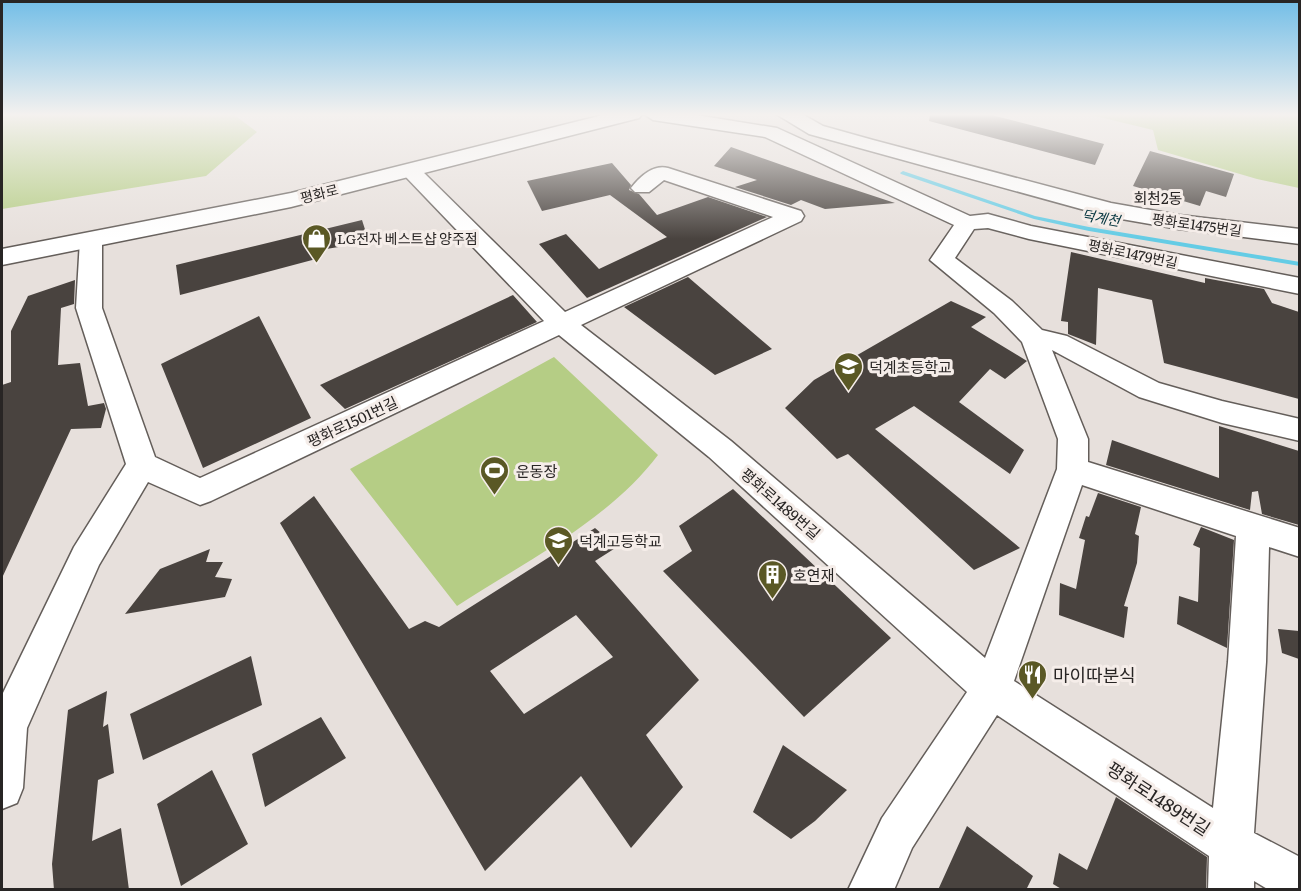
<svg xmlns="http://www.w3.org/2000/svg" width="1301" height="891" font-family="Literata,'Noto Sans KR',serif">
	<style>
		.green { fill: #b5cd85 }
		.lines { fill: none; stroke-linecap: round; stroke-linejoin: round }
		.stream { fill: #64cce5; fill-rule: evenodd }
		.building { fill: #49433f; fill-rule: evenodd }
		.minor-casing { stroke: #645e5a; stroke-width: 3 }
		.tertiary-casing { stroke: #645e5a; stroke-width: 3 }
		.secondary-casing { stroke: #645e5a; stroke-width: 3 }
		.minor { fill: #fff; fill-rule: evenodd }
		.tertiary { fill: #fff; fill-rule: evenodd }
		.secondary { fill: #fff; fill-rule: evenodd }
		.labels { text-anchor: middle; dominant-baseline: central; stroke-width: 6; stroke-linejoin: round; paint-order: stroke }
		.far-street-label { font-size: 14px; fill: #282524; stroke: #f5ede9 }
		.far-water-label { font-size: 14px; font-style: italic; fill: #00323c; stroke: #f5ede9 }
		.far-poi-label { font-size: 14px; fill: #282524; stroke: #f5ede9; text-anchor: start }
		.far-quarter-label { font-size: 15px; fill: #282524; stroke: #f5ede9 }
		.poi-label { font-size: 15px; fill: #282524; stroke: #f5ede9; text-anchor: start }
		.street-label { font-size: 15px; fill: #282524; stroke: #f5ede9 }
		.near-poi-label { font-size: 18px; fill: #282524; stroke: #f5ede9; text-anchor: start }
		.near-street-label { font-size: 18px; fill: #282524; stroke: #f5ede9 }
	</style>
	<rect width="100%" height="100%" fill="#e7e0dc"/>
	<path class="green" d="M 2,114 L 233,114 L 257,132 L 206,176 L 2,209 Z
		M 1087,114 L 1299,114 L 1299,188 L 1257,179 L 1158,150 L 1153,130 Z
		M 554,357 L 658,455 C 609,520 525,562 457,606 L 350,469 Z"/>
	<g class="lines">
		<path class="stream" d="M 903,171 L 1035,216 L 1089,227 L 1300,262 L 1300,266 L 1089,231 L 1034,219 L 901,174 L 900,173 Z"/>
	</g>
	<path class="building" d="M 930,114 L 988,114 L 1104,144 L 1095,165 L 929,121 Z
		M 731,147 L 819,178 L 895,203 L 825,209 L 801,200 L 791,205 L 735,187 L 757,180 L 714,166 Z
		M 1150,151 L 1234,174 L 1226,197 L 1206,191 L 1200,206 L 1133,186 Z
		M 612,163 L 631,185 L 629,190 L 639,194 L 657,215 L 708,197 L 767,217 L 587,298 L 539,244 L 566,234 L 599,269 L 667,237 L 610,195 L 542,211 L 527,181 Z
		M 362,220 L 369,242 L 314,251 L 316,259 L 180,295 L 176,265 Z
		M 1071,252 L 1205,283 L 1205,278 L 1264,289 L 1272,303 L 1299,312 L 1299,399 L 1164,363 L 1152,300 L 1098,288 L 1096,345 L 1068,334 L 1068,322 L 1061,321 Z
		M 688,277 L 772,349 L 715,375 L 624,307 Z
		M 75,280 L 74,304 L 61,308 L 58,365 L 80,363 L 88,406 L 104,403 L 106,409 L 101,428 L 71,429 L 2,578 L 2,385 L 11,382 L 11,331 L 28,296 Z
		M 513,295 L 537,322 L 345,409 L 320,385 Z
		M 951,301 L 986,317 L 971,327 L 1027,361 L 1005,379 L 990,369 L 959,402 L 1024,450 L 1010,474 L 914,406 L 875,429 L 1020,548 L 974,570 L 848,454 L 837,459 L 785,408 L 814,380 Z
		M 259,316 L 311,418 L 203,468 L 161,364 Z
		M 1219,426 L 1299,451 L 1299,525 L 1262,514 L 1258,491 L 1252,492 L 1250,510 L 1106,465 L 1112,440 L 1219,478 Z
		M 733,489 L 891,638 L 804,717 L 663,571 L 692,551 L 679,526 Z
		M 1098,493 L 1141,507 L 1135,534 L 1139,536 L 1137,563 L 1124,606 L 1128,607 L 1124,638 L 1059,615 L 1060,583 L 1076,589 L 1085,540 L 1079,538 L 1086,516 L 1089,517 Z
		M 314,496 L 409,629 L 425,621 L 439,627 L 595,528 L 617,547 L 595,561 L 699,680 L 646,735 L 683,787 L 631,848 L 581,776 L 485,871 L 280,523 ZM 576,615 L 613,657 L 524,714 L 490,671 Z
		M 1201,527 L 1234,540 L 1227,648 L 1177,624 L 1179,596 L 1198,602 L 1200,548 L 1193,545 Z
		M 210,549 L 206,562 L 223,562 L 215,577 L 232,579 L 225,597 L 125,614 L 160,569 Z
		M 1278,629 L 1299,631 L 1299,659 L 1282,653 Z
		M 251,656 L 262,705 L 143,760 L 130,714 Z
		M 107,691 L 103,727 L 108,724 L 114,773 L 98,780 L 92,841 L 121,828 L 129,890 L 54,890 L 52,864 L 68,710 Z
		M 321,717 L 346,758 L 265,807 L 252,754 Z
		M 783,745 L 847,790 L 815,821 L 791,839 L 753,812 Z
		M 212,770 L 248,844 L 181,886 L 157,804 Z
		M 1116,797 L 1207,857 L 1206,890 L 1063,890 L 1053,884 L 1059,853 L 1087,870 Z
		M 967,826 L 1033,876 L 1026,890 L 938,890 Z"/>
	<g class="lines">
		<defs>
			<path id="minor" d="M 644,114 L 690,114 L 777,128 L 970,216 L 988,214 L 1031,226 L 1300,278 L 1300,294 L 1029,239 L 988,228 L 974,229 L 955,258 L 1012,301 L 1042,330 L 1067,336 L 1159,383 L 1222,401 L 1300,419 L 1300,441 L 1222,423 L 1139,397 L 1052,350 L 1088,439 L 1088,462 L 1300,528 L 1300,557 L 1269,547 L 1266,662 L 1254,833 L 1300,857 L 1300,890 L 1269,890 L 1254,881 L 1254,890 L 1208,890 L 1209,856 L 997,715 L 912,848 L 894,890 L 848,890 L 882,818 L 967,692 L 709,457 L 559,335 L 211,501 L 200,505 L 148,482 L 99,565 L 27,728 L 23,788 L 17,803 L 2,809 L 2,695 L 74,547 L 126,464 L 76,308 L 80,240 L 83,235 L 99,235 L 102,240 L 102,308 L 155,457 L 200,478 L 544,321 L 404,175 L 401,171 L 404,167 L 418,167 L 565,312 L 773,217 L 664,180 L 649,192 L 635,192 L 631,188 C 640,176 654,164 668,168 L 801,211 L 804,216 L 801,221 L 581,325 L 731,441 L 985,658 L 1057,469 L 1058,439 L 1022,342 L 994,313 L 930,260 L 954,225 L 765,137 L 653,120 ZM 1082,485 L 1236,536 L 1228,662 L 1213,808 L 1014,681 Z"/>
			<path id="tertiary" d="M 776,114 L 802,114 L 823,126 L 873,140 L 1111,203 L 1179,215 L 1300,229 L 1300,244 L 1179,229 L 1110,217 L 809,134 Z"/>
			<path id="secondary" d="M 607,114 L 642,114 L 639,118 L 291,207 L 2,265 L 2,249 L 291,193 Z"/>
		</defs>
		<use href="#minor" class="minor-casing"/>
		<use href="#tertiary" class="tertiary-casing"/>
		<use href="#secondary" class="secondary-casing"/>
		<use href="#minor" class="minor"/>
		<use href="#tertiary" class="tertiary"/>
		<use href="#secondary" class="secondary"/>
	</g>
	<linearGradient id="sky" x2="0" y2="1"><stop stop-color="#73bee7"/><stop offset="0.48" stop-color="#f4f1ef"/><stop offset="1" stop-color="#f4f1ef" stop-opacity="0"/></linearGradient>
	<rect width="1301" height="239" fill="url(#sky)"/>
	<defs>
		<symbol id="shop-pin" viewBox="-11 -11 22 30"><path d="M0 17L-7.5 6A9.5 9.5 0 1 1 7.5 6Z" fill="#5a5825" stroke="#f5ede9"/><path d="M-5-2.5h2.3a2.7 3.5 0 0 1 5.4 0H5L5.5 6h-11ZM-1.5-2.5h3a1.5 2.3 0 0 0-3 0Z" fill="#fff"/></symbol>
		<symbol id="school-pin" viewBox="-11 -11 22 30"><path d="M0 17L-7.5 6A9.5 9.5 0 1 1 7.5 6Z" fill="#5a5825" stroke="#f5ede9"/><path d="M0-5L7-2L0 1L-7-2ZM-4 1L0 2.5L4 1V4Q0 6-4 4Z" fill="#fff"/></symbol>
		<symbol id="stadium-pin" viewBox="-11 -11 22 30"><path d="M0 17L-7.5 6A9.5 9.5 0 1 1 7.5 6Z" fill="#5a5825" stroke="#f5ede9"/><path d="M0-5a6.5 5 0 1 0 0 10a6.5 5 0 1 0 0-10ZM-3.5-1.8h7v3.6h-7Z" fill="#fff"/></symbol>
		<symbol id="building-pin" viewBox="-11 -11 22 30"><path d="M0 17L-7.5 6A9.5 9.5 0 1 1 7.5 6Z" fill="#5a5825" stroke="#f5ede9"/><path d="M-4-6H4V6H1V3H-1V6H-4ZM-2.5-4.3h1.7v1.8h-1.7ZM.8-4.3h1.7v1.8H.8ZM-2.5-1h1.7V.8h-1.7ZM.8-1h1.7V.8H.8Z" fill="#fff"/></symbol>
		<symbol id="restaurant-pin" viewBox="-11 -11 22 30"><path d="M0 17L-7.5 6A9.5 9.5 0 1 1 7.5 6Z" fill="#5a5825" stroke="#f5ede9"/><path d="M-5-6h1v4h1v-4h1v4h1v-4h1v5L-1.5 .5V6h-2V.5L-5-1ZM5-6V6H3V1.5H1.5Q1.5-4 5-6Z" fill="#fff"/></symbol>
	</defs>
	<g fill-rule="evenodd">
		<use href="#shop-pin" x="300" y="222" width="33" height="45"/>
		<use href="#school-pin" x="832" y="350" width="33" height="45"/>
		<use href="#stadium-pin" x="478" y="454" width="33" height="45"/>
		<use href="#school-pin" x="542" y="524" width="33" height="45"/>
		<use href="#building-pin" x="756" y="558" width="33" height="45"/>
		<use href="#restaurant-pin" x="1016" y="658" width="33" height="45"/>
	</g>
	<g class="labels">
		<g class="far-street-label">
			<text transform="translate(319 193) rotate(-14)">평화로</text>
			<text transform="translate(1197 224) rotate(8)">평화로1475번길</text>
			<text transform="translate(1133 253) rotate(12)">평화로1479번길</text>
		</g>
		<g class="far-water-label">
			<text transform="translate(1101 217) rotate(10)">덕계천</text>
		</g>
		<g class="far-poi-label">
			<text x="337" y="238">LG전자 베스트샵 양주점</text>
		</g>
		<g class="far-quarter-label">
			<text x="1158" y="197">회천2동</text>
		</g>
		<g class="poi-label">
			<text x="869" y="366">덕계초등학교</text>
			<text x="516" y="470">운동장</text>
			<text x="579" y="540">덕계고등학교</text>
			<text x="793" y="574">호연재</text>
		</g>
		<g class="street-label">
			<text transform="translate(352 421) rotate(-25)">평화로1501번길</text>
			<text transform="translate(781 503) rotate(41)">평화로1489번길</text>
		</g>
		<g class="near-poi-label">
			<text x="1053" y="674">마이따분식</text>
		</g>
		<g class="near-street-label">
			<text transform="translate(1159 798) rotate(33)">평화로1489번길</text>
		</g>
	</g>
	<rect width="1301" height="891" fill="none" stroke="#282524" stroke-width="6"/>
</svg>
